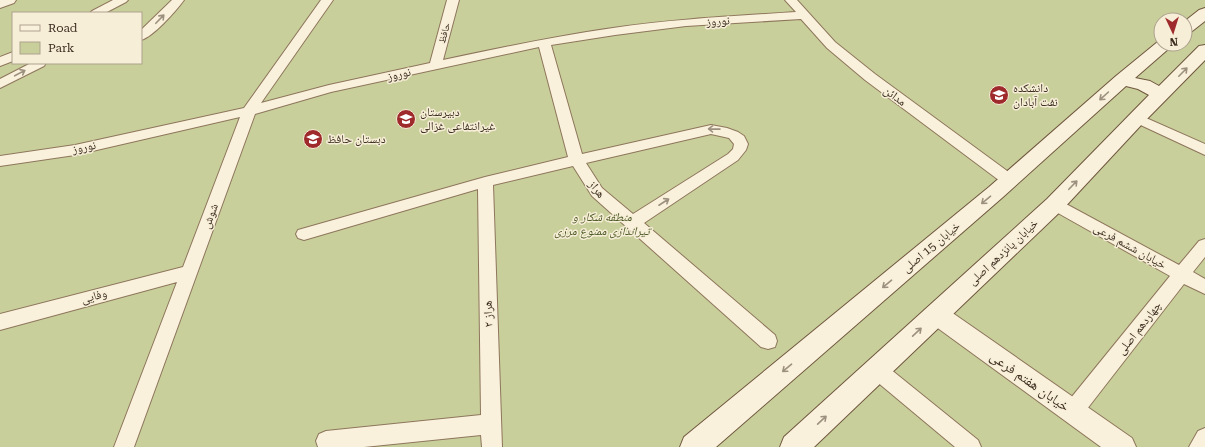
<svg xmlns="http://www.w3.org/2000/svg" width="1205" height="447" font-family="'Roboto Serif','Noto Naskh Arabic',serif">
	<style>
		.green { fill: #c9cf9b; fill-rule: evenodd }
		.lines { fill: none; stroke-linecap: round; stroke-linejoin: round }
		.minor-casing { stroke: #8d765c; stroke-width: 2 }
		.tertiary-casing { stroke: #8d765c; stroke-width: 2 }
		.secondary-casing { stroke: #6f573f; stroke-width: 2 }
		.minor { fill: #faf1dc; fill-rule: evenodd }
		.tertiary { fill: #faf1dc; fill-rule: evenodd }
		.secondary { fill: #faf1dc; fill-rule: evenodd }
		.oneway { stroke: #9c907e }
		.labels { text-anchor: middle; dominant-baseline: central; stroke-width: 3; stroke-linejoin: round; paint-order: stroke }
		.far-street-label { font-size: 10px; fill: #3d2e20; stroke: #f7eed8 }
		.street-label { font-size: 12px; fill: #3d2e20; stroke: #f7eed8 }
		.poi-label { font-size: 12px; fill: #3d2e20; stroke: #f7eed8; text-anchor: start }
		.park-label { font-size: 12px; font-style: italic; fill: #4d5a26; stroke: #f7eed8 }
		.near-street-label { font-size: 14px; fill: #3d2e20; stroke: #f7eed8 }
	</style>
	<rect width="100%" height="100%" fill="#f0e4c8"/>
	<path class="green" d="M 0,0 L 1205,0 L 1205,447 L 0,447 ZM 13,13 L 141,13 L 141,63 L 13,63 ZM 1161,20 L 1185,20 L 1185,44 L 1161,44 Z"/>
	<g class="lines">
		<defs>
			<path id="minor" d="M 113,0 L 128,0 L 126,2 L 105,13 L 90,13 L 92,11 Z
				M 172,0 L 184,0 C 176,11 153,37 141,40 L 141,30 Z
				M 321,0 L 333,0 L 261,103 L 329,85 L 430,63 L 447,0 L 459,0 L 443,60 C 499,48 556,36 613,28 C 674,19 735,16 796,12 L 785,0 L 797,0 L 835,42 L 875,74 L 1014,176 L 1017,180 L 1014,184 L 1009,185 L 1004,184 L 865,80 L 827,48 L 801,19 L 686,26 L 615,35 L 551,45 L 582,154 L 711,125 L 727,128 L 738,132 L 744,136 L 748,144 L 746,150 L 738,160 L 644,223 L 775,335 L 777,341 L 775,347 L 768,349 L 761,347 L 592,196 L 573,166 L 493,185 L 502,447 L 482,447 L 481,435 L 364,447 L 318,447 L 316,441 L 319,434 L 326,431 L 481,415 L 478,189 L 304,240 L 298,238 L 296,234 L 298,230 L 485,177 L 568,157 L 539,47 L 331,92 L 255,114 L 134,447 L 114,447 L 177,282 L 0,330 L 0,314 L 183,267 L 240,117 L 75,155 L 0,166 L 0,156 L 75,145 L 244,108 ZM 711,134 L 729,138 L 734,144 L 733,149 L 728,154 L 633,214 L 602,188 L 586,163 Z
				M 13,52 L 13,61 L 0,66 L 0,57 Z
				M 31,63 L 46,63 L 44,66 L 0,88 L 0,79 Z
				M 1137,114 L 1205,144 L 1205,155 L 1132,121 L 1130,118 L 1132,115 Z
				M 1055,198 L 1179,265 L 1199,241 L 1205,239 L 1205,257 L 1193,272 L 1205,279 L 1205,294 L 1184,284 L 1080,418 L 1073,420 L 1066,418 L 1063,411 L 1066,404 L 1170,276 L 1049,208 L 1047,204 L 1049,200 Z
				M 877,361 L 884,364 L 978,440 L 981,447 L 955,447 L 870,376 L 867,370 L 870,364 Z
				M 1205,428 L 1205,447 L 1189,447 L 1198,431 Z"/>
			<path id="tertiary" d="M 0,0 L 16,0 L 14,3 L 0,8 Z
				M 936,305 L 944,307 L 1132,438 L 1136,447 L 1101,447 L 928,321 L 925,314 L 928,307 Z"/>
			<path id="secondary" d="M 1205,8 L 1205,21 L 1191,32 L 1185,34 L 1185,21 L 1199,10 Z
				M 1160,40 L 1161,44 L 1174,44 L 1135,78 L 1150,81 L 1159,86 L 1199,46 L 1205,45 L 1205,60 L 1144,122 L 1063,209 L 814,447 L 780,447 L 784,437 L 1047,199 L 1149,95 L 1138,89 L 1126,86 L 1003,197 L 716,447 L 680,447 L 684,437 L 989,187 L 1116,76 Z"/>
		</defs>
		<use href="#minor" class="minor-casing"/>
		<use href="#tertiary" class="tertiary-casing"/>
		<use href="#secondary" class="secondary-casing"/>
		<use href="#minor" class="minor"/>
		<use href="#tertiary" class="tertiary"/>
		<use href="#secondary" class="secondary"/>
	</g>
	<defs><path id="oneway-shaft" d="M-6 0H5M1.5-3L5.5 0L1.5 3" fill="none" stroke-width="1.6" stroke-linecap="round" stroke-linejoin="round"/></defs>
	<g class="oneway">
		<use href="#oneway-shaft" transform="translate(160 19) rotate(-46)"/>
		<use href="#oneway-shaft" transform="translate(1183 72) rotate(-45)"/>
		<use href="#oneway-shaft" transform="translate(20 73) rotate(-28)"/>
		<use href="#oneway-shaft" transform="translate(1104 96) rotate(138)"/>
		<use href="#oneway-shaft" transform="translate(714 129) rotate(-179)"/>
		<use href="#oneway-shaft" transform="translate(1073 185) rotate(-46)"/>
		<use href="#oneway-shaft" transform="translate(986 200) rotate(140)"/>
		<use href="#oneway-shaft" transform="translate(664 202) rotate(-33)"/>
		<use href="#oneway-shaft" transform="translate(887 284) rotate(140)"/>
		<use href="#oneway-shaft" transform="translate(917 332) rotate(-43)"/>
		<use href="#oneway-shaft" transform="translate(787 368) rotate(140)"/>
		<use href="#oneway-shaft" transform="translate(822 420) rotate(-43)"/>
	</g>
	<defs>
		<symbol id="university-disc" viewBox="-11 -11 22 22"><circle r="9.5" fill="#9e2a2b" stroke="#f7eed8"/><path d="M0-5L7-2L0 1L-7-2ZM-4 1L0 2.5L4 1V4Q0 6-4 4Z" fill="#fff"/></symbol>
		<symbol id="school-disc" viewBox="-11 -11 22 22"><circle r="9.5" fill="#9e2a2b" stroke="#f7eed8"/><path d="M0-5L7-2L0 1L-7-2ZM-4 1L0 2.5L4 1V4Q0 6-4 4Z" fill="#fff"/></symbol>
	</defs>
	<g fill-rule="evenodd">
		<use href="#university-disc" x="988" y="84" width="22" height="22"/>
		<use href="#school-disc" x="395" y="108" width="22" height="22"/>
		<use href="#school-disc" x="302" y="128" width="22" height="22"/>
	</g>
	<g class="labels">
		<g class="far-street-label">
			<text transform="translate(444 33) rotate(-75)">حافظ</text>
		</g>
		<g class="street-label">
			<text transform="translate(718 21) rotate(-4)">نوروز</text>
			<text transform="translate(399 74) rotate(-12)">نوروز</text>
			<text transform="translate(895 96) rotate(36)">مدائن</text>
			<text transform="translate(84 147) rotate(-11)">نوروز</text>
			<text transform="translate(597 189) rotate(51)">هراز</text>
			<text transform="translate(210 216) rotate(-70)">شوش</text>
			<text transform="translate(1130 246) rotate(29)">خیابان ششم فرعی</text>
			<text transform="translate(931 247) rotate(-40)">خیابان 15 اصلی</text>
			<text transform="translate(1003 252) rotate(-43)">خیابان پانزدهم اصلی</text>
			<text transform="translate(94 296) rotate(-15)">وفایی</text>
			<text transform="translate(488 314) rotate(-92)">هراز ۲</text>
			<text transform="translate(1139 328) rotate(-52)">چهاردهم اصلی</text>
		</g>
		<g class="poi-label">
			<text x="1013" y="88">دانشکده<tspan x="1013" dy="14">نفت آبادان</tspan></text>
			<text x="420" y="112">دبیرستان<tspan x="420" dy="14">غیرانتفاعی غزالی</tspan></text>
			<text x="327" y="139">دبستان حافظ</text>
		</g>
		<g class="park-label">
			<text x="602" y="217">منطقه شکار و<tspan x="602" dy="14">تیراندازی ممنوع مرزی</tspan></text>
		</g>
		<g class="near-street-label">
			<text transform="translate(1030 381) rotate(35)">خیابان هفتم فرعی</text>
		</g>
	</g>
	<rect x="12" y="12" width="130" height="52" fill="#f7eed8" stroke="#ada18e"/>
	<rect x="20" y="25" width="20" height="6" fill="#faf1dc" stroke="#ada18e"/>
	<text x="48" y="32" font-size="12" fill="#3d2e20">Road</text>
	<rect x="20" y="42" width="20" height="12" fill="#c9cf9b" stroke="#ada18e"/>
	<text x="48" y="52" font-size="12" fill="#3d2e20">Park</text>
	<g transform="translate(1173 32) rotate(176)"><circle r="19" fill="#f7eed8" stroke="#ada18e"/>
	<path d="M0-3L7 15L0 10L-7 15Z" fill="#9e2a2b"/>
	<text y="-6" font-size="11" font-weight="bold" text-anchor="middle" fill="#3d2e20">N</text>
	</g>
</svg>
